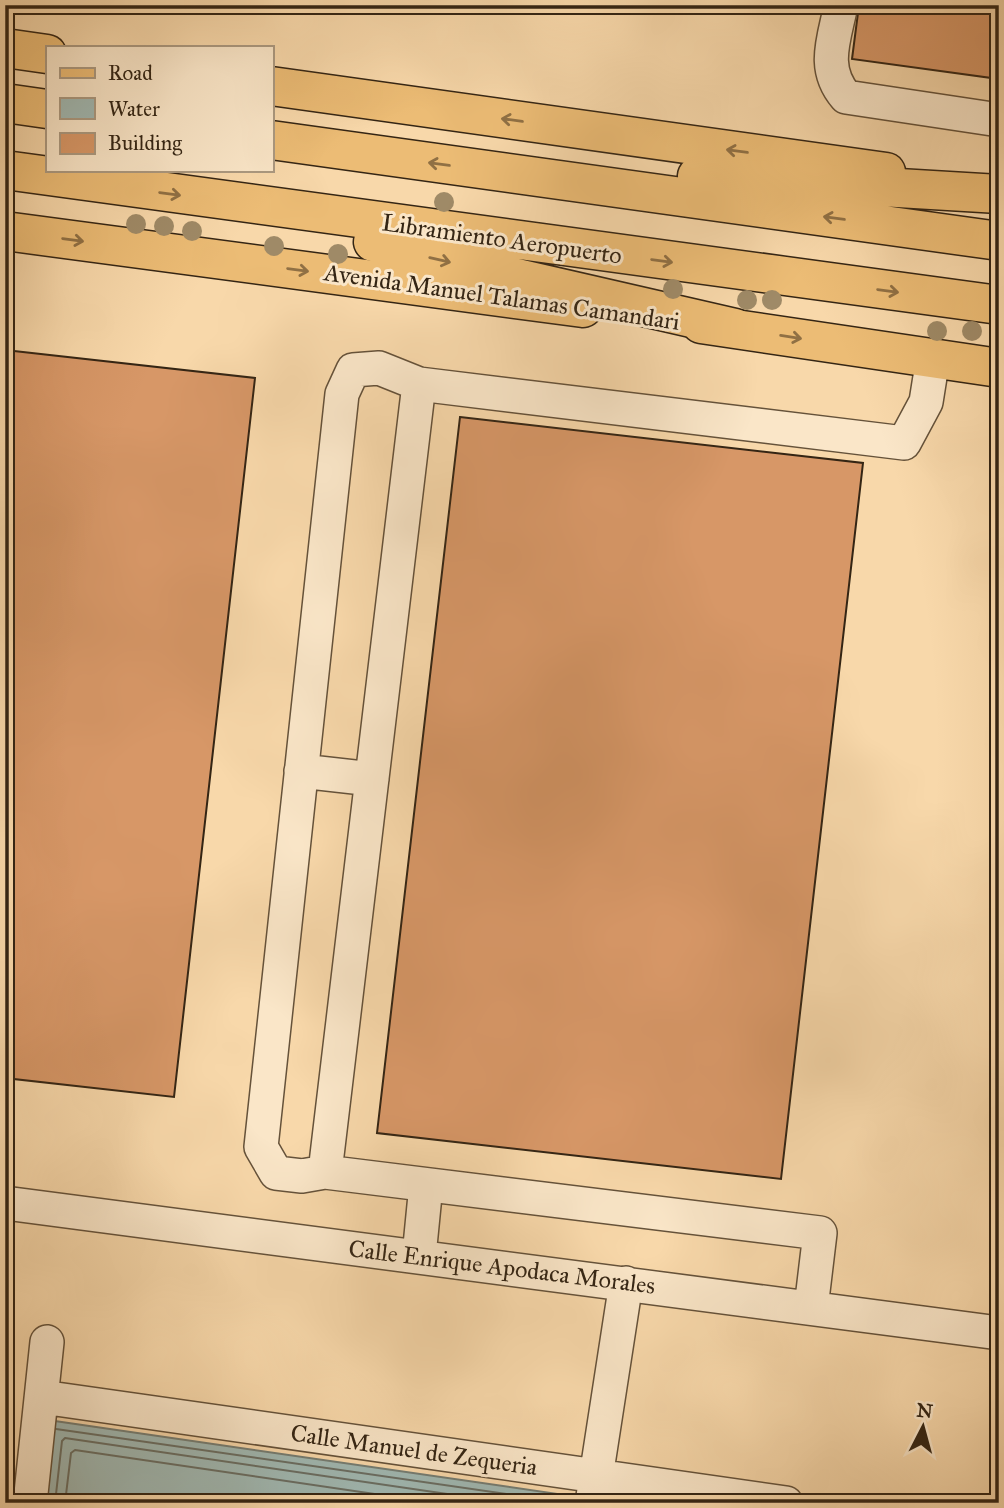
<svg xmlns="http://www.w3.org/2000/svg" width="1004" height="1508" font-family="'IM FELL Great Primer',serif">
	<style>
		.water { fill: #a0b8b2; stroke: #757d73; stroke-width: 2 }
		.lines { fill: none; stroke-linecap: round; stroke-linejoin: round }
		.shore { stroke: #6a6e63; stroke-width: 2 }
		.building { fill: #d79767; stroke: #342514; stroke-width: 2 }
		.minor-casing { stroke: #65523a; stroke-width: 36 }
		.major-casing { stroke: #342514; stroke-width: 41 }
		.highway-casing { stroke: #342514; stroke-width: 41 }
		.minor { stroke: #fae6c8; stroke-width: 33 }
		.major { stroke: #ecbc75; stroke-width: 38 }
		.highway { stroke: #ecbc75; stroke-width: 38 }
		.tree { fill: #9f8a67 }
		.oneway { stroke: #907044 }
		.labels { text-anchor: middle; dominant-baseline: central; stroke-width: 6; stroke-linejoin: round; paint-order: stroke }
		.street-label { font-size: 24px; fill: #342514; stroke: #fae6c8 }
	</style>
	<rect width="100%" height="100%" fill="#f8d8aa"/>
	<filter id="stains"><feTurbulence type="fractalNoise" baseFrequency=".00286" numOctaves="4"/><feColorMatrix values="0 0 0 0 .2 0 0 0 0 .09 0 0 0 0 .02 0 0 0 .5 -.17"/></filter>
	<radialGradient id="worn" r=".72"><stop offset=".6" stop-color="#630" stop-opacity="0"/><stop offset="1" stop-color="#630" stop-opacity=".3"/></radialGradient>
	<path class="water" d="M 48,1420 L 558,1494 L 557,1503 L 39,1503 Z"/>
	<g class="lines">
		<path class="shore" d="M 56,1429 L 548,1500 L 551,1503
			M 55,1503 L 62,1441 L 65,1438 L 509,1503
			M 65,1503 L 71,1453 L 75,1450 L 436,1503"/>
	</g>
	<path class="building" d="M 859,5 L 999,5 L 999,79 L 852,59 Z
		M 5,350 L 255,378 L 174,1097 L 5,1078 Z
		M 460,417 L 863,463 L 781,1179 L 377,1133 Z"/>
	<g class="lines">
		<defs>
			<path id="minor" d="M 841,5 C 834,40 821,68 846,97 L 999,120
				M 419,384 L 325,1172 L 302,1176 L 276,1173 L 261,1147 L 342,394 L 353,370 L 379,368 L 419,384 L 904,443 L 926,402 L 933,358
				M 301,771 L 372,779
				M 325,1172 L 820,1233 L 811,1308
				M 5,1203 L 999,1333
				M 419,1256 L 426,1185
				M 42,1397 L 786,1503
				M 30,1503 L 47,1342
				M 592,1503 L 626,1283"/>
			<path id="major" d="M 5,48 L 47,54
				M 271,86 L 886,172
				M 5,231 L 583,308
				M 701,324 L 999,368"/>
			<path id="highway" d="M 5,103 L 47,109
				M 271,140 L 999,241
				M 5,170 L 999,305
				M 697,176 L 999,194
				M 373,242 L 430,258 L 735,328"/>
		</defs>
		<use href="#minor" class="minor-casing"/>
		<use href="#major" class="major-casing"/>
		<use href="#highway" class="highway-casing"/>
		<use href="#minor" class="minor"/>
		<use href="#major" class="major"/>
		<use href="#highway" class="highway"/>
	</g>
	<g class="tree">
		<circle cx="444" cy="202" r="10"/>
		<circle cx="136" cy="224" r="10"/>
		<circle cx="164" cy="226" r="10"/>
		<circle cx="192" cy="231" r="10"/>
		<circle cx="274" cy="246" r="10"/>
		<circle cx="338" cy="254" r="10"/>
		<circle cx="673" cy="289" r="10"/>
		<circle cx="747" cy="300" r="10"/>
		<circle cx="772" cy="300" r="10"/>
		<circle cx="937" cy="331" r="10"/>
		<circle cx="972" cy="331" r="10"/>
	</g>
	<defs><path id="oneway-shaft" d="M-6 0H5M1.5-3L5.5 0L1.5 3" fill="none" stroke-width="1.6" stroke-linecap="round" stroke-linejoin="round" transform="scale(1.75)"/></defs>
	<g class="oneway">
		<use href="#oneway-shaft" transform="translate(512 120) rotate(-172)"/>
		<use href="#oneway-shaft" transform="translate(737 151) rotate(-172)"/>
		<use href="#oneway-shaft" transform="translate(439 164) rotate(-172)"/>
		<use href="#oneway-shaft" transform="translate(170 194) rotate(8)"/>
		<use href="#oneway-shaft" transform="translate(834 218) rotate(-172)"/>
		<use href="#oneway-shaft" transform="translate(73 240) rotate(8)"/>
		<use href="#oneway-shaft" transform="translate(440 260) rotate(13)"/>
		<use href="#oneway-shaft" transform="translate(662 261) rotate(8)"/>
		<use href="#oneway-shaft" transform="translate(298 270) rotate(8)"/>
		<use href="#oneway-shaft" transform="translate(888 291) rotate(8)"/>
		<use href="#oneway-shaft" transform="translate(791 337) rotate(9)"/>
	</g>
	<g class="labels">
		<g class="street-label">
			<text transform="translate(502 239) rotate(8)">Libramiento Aeropuerto</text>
			<text transform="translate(502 297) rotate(8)">Avenida Manuel Talamas Camandari</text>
			<text transform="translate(502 1267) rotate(7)">Calle Enrique Apodaca Morales</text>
			<text transform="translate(414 1450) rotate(8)">Calle Manuel de Zequeria</text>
		</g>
	</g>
	<rect width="1004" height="1508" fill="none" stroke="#f8d8aa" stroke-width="28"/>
	<rect x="7" y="7" width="990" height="1494" fill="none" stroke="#342514" stroke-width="3.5"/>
	<rect x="14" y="14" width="976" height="1480" fill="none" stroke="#342514" stroke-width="2"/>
	<rect x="46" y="46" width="228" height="126" fill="#fae6c8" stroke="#ab9980" stroke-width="2"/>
	<rect x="60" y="68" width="35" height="10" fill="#ecbc75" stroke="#ab9980" stroke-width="2"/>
	<text x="108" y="80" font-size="21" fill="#342514">Road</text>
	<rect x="60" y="98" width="35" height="21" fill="#a0b8b2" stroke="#ab9980" stroke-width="2"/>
	<text x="108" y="116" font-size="21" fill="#342514">Water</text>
	<rect x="60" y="133" width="35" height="21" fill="#d79767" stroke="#ab9980" stroke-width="2"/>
	<text x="108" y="150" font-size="21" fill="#342514">Building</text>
	<g transform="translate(923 1427) rotate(6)" stroke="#fae6c8" stroke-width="5" paint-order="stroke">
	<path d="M0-5L12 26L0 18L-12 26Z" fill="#342514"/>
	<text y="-10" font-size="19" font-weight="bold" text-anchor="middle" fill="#342514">N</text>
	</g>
	<rect width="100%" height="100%" filter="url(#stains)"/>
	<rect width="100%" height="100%" fill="url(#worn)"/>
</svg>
